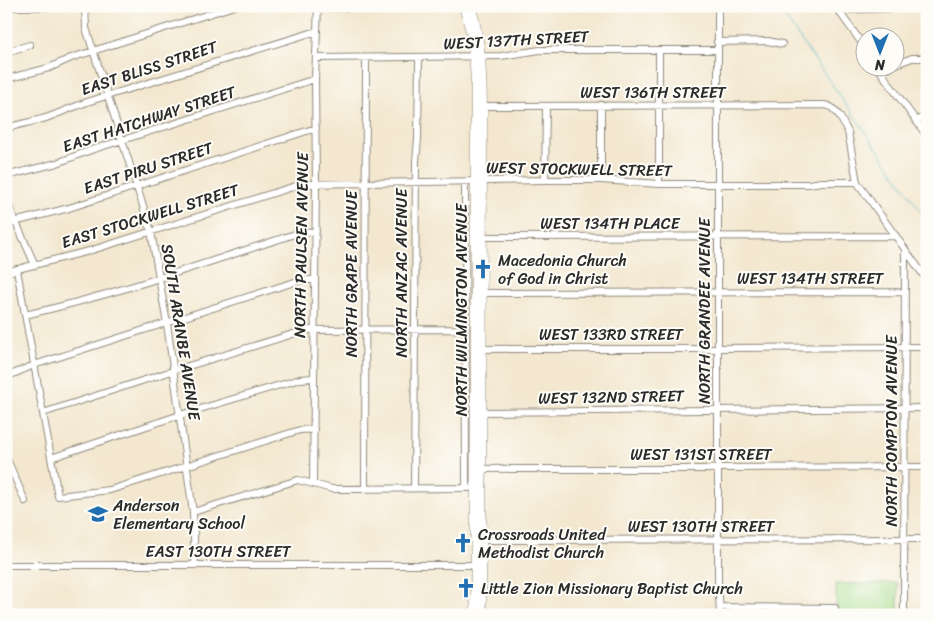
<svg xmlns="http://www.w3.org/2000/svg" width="933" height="621" font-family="Sriracha,sans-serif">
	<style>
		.green { fill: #a5db8b; stroke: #68835b }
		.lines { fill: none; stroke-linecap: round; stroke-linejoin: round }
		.stream { stroke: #47b3c4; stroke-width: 1 }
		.minor-casing { stroke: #8f897d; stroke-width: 8 }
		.major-casing { stroke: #8f897d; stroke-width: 9 }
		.minor { stroke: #fff; stroke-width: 6 }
		.major { stroke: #fff; stroke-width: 8 }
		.labels { text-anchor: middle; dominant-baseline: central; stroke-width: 4; stroke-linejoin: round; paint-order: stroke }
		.street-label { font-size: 16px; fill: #2b2b2b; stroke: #fdfcf7 }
		.poi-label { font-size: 16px; fill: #2b2b2b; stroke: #fdfcf7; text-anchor: start }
	</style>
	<rect width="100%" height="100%" fill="#fdfcf7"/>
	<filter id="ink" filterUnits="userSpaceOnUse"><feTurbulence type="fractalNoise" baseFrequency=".02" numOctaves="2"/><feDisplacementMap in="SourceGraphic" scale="10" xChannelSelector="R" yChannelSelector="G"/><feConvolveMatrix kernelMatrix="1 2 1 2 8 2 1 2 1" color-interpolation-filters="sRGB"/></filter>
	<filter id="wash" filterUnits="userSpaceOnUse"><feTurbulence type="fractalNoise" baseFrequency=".0096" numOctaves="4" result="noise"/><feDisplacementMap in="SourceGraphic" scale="20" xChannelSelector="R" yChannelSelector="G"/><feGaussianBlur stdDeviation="1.12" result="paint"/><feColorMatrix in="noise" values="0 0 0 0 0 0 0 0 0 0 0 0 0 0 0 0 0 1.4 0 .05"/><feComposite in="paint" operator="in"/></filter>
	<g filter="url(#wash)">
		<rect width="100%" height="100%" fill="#f3e7cf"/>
		<path class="green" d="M 898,583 L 898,615 L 836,615 L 836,584 Z"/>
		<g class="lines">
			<path class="stream" d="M 777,6 L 927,220"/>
		</g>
	</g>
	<g filter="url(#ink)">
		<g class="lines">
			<defs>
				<path id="minor" d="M 85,6 L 86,28 L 151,231 L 167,324 L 193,512 L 195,565
					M 718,6 L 718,580 L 720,615
					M 6,7 L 141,6
					M 318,8 L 418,6
					M 838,10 L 927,7
					M 838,10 L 866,49
					M 717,42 L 768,41 L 782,44
					M 659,50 L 659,184
					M 6,52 L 30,45
					M 316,58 L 501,56 L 540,50 L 717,50
					M 896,64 L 912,58 L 927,58
					M 878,68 L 927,136
					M 881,72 L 890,68
					M 6,79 L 49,68 L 71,58 L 234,6
					M 601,105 L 601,180
					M 479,106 L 825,105 L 831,107 L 839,115 L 848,132 L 857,182 L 927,280
					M 916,121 L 927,115
					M 6,128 L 46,118 L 87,102 L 317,31
					M 6,176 L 57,163 L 91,150 L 315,79
					M 545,180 L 546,106
					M 465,182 L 466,488
					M 6,200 L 35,265
					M 6,224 L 69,208 L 316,128
					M 479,237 L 896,236
					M 17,270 L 58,496 L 110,490 L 300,430 L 314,429
					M 6,272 L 89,251 L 302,184 L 545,180 L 601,180 L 659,184 L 809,184 L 821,182 L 857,182
					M 479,293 L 905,292
					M 25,315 C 118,294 208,262 298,233 L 316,231
					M 479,349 L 927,347
					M 6,377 L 34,365 L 301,280 L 315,280
					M 479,412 L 927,408
					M 43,413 L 169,372 L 306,330 L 465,329
					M 6,457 L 25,501
					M 51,458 L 180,415 L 300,379 L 314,378
					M 479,469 L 927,467
					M 313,484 L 316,184 L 315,79 L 318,6
					M 365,489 L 366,58
					M 414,489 L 416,161 L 418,139 L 419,58
					M 193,512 L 298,480 L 332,489 L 469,488
					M 479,540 L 927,539
					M 6,565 L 480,565
					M 720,607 L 835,608
					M 904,615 L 905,249"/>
				<path id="major" d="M 463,6 L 471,35 L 475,78 L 475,615
					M 471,6 C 482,40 482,71 483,106 L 482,615"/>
			</defs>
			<use href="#minor" class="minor-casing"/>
			<use href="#major" class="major-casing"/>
			<use href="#minor" class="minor"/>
			<use href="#major" class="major"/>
		</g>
	</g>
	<defs>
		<symbol id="church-bare" viewBox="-9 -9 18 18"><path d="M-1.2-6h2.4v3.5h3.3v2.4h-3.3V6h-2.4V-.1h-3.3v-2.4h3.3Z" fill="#1f6fb2" stroke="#fdfcf7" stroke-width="2.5" paint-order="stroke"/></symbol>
		<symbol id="school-bare" viewBox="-9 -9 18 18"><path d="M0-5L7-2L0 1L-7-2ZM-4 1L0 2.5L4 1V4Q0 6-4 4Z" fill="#1f6fb2" stroke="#fdfcf7" stroke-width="2.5" paint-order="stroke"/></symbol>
	</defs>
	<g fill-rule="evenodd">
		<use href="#church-bare" x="469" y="255" width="28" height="28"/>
		<use href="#school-bare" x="84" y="500" width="28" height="28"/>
		<use href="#church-bare" x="449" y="529" width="28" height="28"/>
		<use href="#church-bare" x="452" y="574" width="28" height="28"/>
	</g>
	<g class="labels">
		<g class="street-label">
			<text transform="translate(516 40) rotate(-3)">WEST 137TH STREET</text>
			<text transform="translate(149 68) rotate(-18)">EAST BLISS STREET</text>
			<text x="653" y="92">WEST 136TH STREET</text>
			<text transform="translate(149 119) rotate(-18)">EAST HATCHWAY STREET</text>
			<text transform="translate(148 168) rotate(-18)">EAST PIRU STREET</text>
			<text transform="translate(579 169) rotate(1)">WEST STOCKWELL STREET</text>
			<text transform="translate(150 216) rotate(-17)">EAST STOCKWELL STREET</text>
			<text x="610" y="223">WEST 134TH PLACE</text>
			<text transform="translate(301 245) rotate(-89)">NORTH PAULSEN AVENUE</text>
			<text transform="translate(401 273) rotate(-90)">NORTH ANZAC AVENUE</text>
			<text transform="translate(351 274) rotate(-90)">NORTH GRAPE AVENUE</text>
			<text x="810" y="278">WEST 134TH STREET</text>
			<text transform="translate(461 310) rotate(-90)">NORTH WILMINGTON AVENUE</text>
			<text transform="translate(704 311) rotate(-90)">NORTH GRANDEE AVENUE</text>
			<text transform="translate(181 332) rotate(81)">SOUTH ARANBE AVENUE</text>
			<text x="611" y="334">WEST 133RD STREET</text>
			<text transform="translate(611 397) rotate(-1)">WEST 132ND STREET</text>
			<text transform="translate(891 431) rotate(-90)">NORTH COMPTON AVENUE</text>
			<text x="701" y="454">WEST 131ST STREET</text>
			<text x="701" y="526">WEST 130TH STREET</text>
			<text x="218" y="551">EAST 130TH STREET</text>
		</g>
		<g class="poi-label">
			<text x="498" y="260">Macedonia Church<tspan x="498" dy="18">of God in Christ</tspan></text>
			<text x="113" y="505">Anderson<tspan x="113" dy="18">Elementary School</tspan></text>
			<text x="478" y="534">Crossroads United<tspan x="478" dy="18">Methodist Church</tspan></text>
			<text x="481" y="588">Little Zion Missionary Baptist Church</text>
		</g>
	</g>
	<rect width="933" height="621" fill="none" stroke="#fdfcf7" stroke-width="25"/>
	<g transform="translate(880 52) rotate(180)"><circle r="24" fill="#fdfcf7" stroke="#a9a8a5"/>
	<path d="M0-4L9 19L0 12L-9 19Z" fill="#1f6fb2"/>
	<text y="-8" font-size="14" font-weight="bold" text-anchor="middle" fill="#2b2b2b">N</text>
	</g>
</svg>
